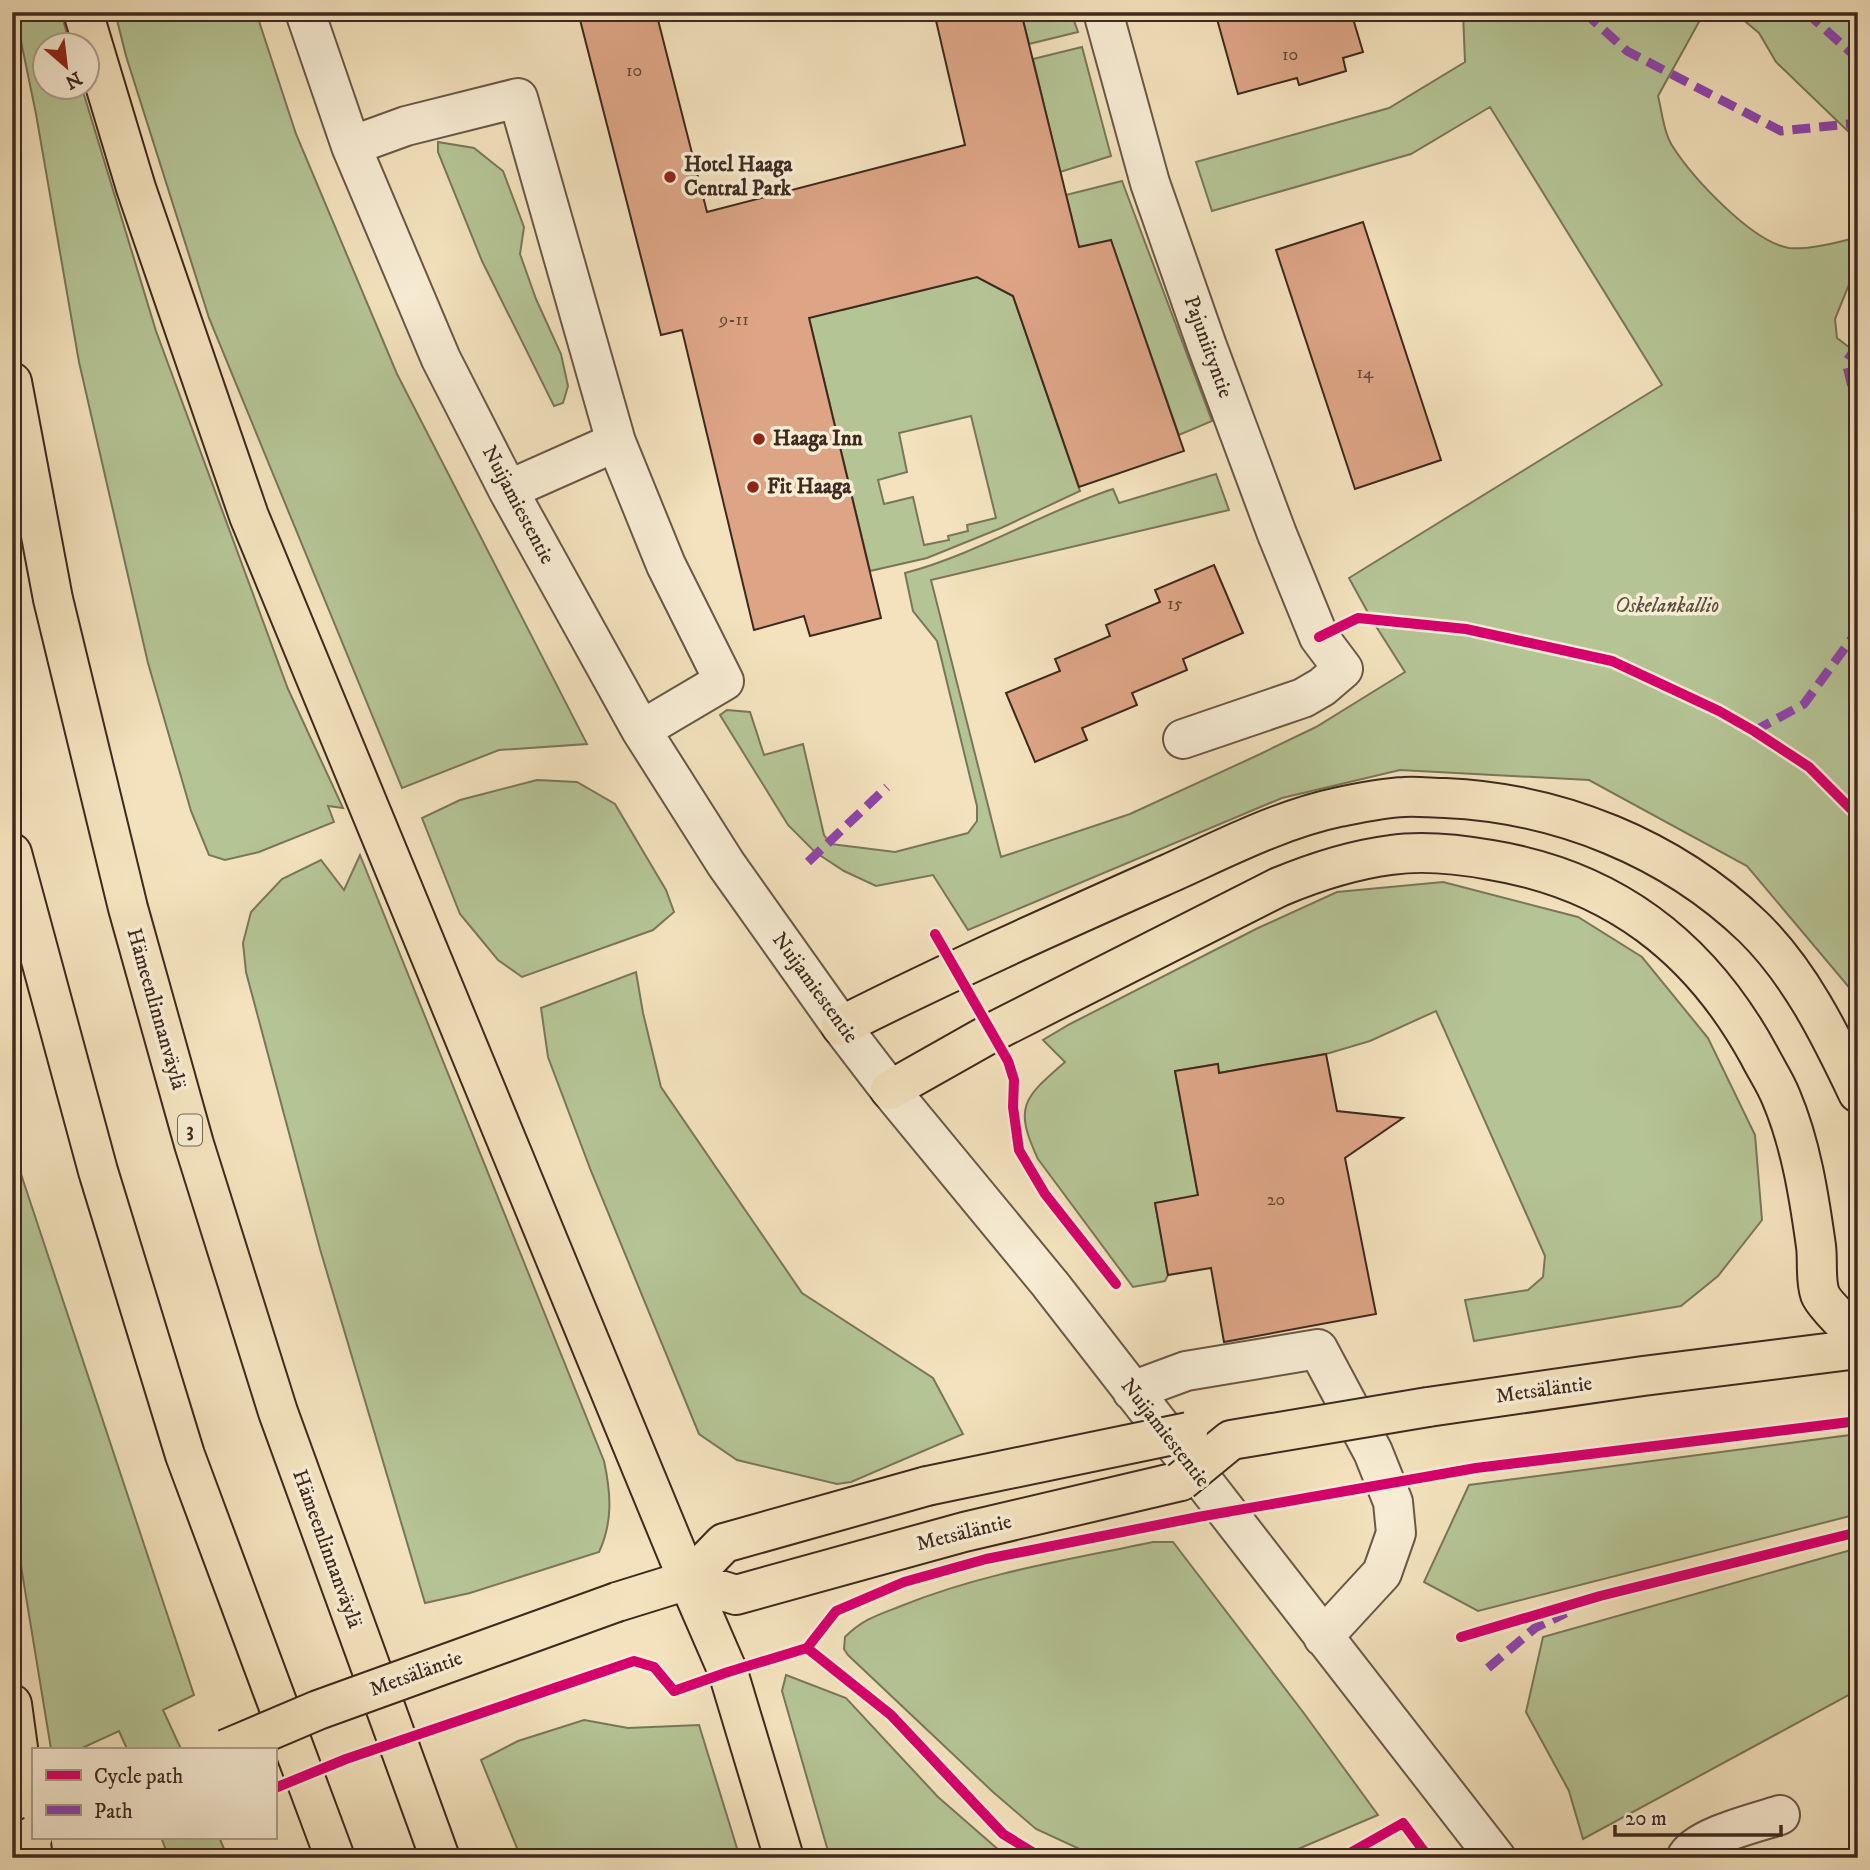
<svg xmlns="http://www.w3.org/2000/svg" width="1870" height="1870" font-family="'IM FELL DW Pica',serif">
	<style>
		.green { fill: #b5c495; stroke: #7a765a; stroke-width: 2; fill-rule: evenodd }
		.building { fill: #dda586; stroke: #3e291e; stroke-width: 2 }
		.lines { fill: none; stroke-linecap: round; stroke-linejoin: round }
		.minor-casing { stroke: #6b5746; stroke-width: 42 }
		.major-casing { stroke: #3e291e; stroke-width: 42 }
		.highway-casing { stroke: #3e291e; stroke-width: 42 }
		.minor { stroke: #f7ecd4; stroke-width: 38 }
		.major { stroke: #f3e2bd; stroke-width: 38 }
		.highway { stroke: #f3e2bd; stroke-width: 38 }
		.major-bridge-casing { stroke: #3e291e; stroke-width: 42; stroke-linecap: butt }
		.major-bridge { stroke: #f3e2bd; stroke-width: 38 }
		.quiet { stroke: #8e44ad; stroke-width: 9; stroke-dasharray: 18 9; stroke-linecap: butt }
		.cycleway-casing { stroke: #f7ecd4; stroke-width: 15 }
		.cycleway { stroke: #d6006c; stroke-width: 10 }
		.poi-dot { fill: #8f2418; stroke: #f7ecd4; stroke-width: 2.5 }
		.labels { text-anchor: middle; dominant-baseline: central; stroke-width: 7; stroke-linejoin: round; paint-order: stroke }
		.number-label { font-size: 18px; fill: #664838 }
		.shield { fill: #f7ecd4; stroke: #766455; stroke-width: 2 }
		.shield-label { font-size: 19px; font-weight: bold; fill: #3e291e }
		.poi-label { font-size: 21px; font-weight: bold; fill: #3e291e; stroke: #f7ecd4; text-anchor: start }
		.street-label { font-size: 21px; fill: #3e291e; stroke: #f7ecd4 }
		.park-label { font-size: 21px; font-style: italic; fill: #5c503c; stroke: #f7ecd4 }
	</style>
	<rect width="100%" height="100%" fill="#f3e2bd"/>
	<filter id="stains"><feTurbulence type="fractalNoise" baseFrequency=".00286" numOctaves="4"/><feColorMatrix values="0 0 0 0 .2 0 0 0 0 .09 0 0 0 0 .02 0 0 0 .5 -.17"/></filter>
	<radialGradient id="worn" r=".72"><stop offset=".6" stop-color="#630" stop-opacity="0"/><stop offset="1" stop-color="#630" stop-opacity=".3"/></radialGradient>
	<path class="green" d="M 15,12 L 61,12 L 70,45 L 46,46 L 46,88 L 82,88 L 156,331 L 288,689 L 343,808 L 328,806 L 334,822 L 259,852 L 225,860 L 209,855 L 191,811 L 148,663 L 79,362 L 36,114 Z
		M 115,12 L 256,12 L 296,134 L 397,374 L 587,744 L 499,750 L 402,788 L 209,318 L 126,56 Z
		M 1021,12 L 1071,12 L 1078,32 L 1029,44 Z
		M 1463,12 L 1720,12 L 1700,20 L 1658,96 C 1662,112 1664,134 1673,147 C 1693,178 1752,242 1789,248 C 1806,250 1840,242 1858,237 L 1858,272 L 1852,277 L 1835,319 L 1837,338 L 1858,354 L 1858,998 L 1747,866 L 1589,780 L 1400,770 L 1282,798 L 968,930 L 933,875 L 876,886 L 844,871 L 815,852 L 788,825 L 720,715 L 727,710 L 750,712 L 764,755 L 803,744 L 824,835 L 831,844 L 895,852 L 968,833 L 977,821 L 977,806 L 937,641 L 913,611 L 905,573 C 978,554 1042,512 1113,489 L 1119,503 L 1216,474 L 1229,510 L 931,580 L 1001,857 L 1130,814 L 1256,756 L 1316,727 L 1405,672 L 1372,620 L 1349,578 L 1662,385 L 1490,107 L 1411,154 L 1212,211 L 1196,162 L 1389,108 L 1465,62 Z
		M 1734,12 L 1858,12 L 1858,141 L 1776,62 L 1759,33 Z
		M 1082,47 L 1111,156 L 1060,172 L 1033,59 Z
		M 438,142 L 474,148 L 503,171 L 524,227 L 520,254 L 536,299 L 561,354 L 568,386 L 563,403 L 554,406 L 482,261 L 438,152 Z
		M 1122,181 L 1212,421 L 1179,435 L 1111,241 L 1079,247 L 1066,195 Z
		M 977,277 L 1013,296 L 1080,491 L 1001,528 L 927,558 L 870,571 L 806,305 L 833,297 L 842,310 ZM 971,416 L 996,518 L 967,525 L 968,531 L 948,536 L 949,540 L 924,545 L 913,497 L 884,504 L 878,480 L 907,472 L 899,433 Z
		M 537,780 L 577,782 L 615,804 L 666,890 L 674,912 L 653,930 L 522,977 L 498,960 L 460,914 L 422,818 L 460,800 Z
		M 360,855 L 604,1461 C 611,1493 613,1522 599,1552 L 470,1593 L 425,1603 L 320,1249 L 246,972 L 243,943 L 251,912 L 282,879 L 321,860 L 344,890 Z
		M 1443,882 L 1578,917 L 1642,957 L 1708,1038 L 1755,1135 L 1762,1220 L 1718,1276 L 1681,1306 L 1474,1341 L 1465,1300 L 1528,1290 L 1543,1277 L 1545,1256 L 1436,1011 L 1370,1041 L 1326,1054 L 1219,1073 L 1217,1064 L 1175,1071 L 1201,1211 L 1188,1213 L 1184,1198 L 1155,1203 L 1168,1275 L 1165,1281 L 1133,1287 L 1038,1159 C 1013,1106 1024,1098 1065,1062 L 1043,1040 L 1070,1024 L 1258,928 L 1337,892 Z
		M 636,972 L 643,1013 L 661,1087 L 802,1293 L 933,1378 L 963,1434 L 851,1482 L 837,1484 L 737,1460 L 699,1434 L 591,1171 L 548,1057 L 541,1008 Z
		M 12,1147 L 194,1695 L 163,1710 L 181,1749 L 127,1749 L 119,1731 L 80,1749 L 51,1749 L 12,1511 Z
		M 1858,1434 L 1858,1514 L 1478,1611 L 1424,1582 L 1469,1485 Z
		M 1153,1542 L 1173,1542 L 1303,1712 L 1378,1815 L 1277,1858 L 1099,1858 L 1036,1829 L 993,1792 L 848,1655 L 844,1649 L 845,1637 C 863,1619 878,1615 901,1606 C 982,1573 1068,1560 1153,1542 Z
		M 1858,1548 L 1858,1690 L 1583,1839 L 1569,1791 L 1526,1712 L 1543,1637 Z
		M 786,1675 L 846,1698 L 938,1797 L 1008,1858 L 830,1858 L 782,1691 Z
		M 584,1720 L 628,1728 L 699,1725 L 740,1858 L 521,1858 L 481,1760 L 518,1741 Z
		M 161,1837 L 219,1837 L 228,1858 L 169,1858 Z"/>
	<path class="building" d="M 578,12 L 656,12 L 707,212 L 965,145 L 934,12 L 1021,12 L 1079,247 L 1111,240 L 1184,451 L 1079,487 L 1013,296 L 977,277 L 809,318 L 881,618 L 810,636 L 804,616 L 754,630 L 682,330 L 661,335 Z
		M 1215,12 L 1351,12 L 1363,52 L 1343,58 L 1346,71 L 1299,85 L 1297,78 L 1238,94 Z
		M 1363,222 L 1441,460 L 1355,489 L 1276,250 Z
		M 1214,565 L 1243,633 L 1183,659 L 1187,670 L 1132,693 L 1137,705 L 1082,728 L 1087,740 L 1035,762 L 1006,693 L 1060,671 L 1055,659 L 1110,636 L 1106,625 L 1160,602 L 1155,590 Z
		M 1326,1054 L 1337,1111 L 1403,1118 L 1345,1158 L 1376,1314 L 1224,1342 L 1211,1268 L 1168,1275 L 1155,1203 L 1198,1195 L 1175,1071 L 1218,1064 L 1219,1073 Z"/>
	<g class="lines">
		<defs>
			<path id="minor" d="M 305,12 L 351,146 L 441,359 L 508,490 L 641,730 L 726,864 L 841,1026 L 890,1090 L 1050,1284 L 1496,1858
				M 1103,12 L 1150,183 L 1207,346 L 1277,534 L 1319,637 L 1343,669 L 1322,687 L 1303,698 L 1183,739
				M 351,146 L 406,126 L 518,98 L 616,442 L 666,565 L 724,681 L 641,730
				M 508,490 L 616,442
				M 1132,1391 L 1186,1371 L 1318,1349 L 1373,1452 L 1393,1502 L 1396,1533 L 1382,1573 L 1323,1637
				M 1686,1858 C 1695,1837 1759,1822 1780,1815"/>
			<path id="major" d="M 841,1026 C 946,973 1053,925 1161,877 C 1218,852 1277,820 1339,807 C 1359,803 1382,798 1404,797 C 1417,796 1432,798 1445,798 C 1559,803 1671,848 1753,927 C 1800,973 1830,1034 1858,1093
				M 890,1090 L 991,1033 L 1279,887 C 1315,872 1352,860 1391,855 C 1424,850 1458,854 1491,860 C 1613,880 1700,947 1759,1055 C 1766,1069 1775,1082 1781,1097 C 1801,1144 1809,1196 1816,1246 C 1818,1261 1815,1280 1820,1294 C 1823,1303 1850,1329 1858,1338
				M 1428,1407 L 1643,1376 L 1858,1349
				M 688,1580 L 736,1595 L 964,1532 L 1181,1481
				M 617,1602 L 688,1580 L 724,1543 L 927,1486"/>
			<path id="highway" d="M 83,12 L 136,188 L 249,516 L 688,1580 L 728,1672 L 784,1858
				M 12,382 L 53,599 L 128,908 L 194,1144 L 278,1412 L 440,1858
				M 12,853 L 98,1171 L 185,1455 L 335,1858
				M 12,1704 L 33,1858"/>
		</defs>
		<use href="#minor" class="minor-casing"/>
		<use href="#major" class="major-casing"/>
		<use href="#highway" class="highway-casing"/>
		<use href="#minor" class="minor"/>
		<use href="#major" class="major"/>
		<use href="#highway" class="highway"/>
		<defs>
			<path id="major-bridge" d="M 1181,1481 L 1231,1440 L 1428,1407
				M 927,1486 L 1188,1432
				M 226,1749 L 318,1710 L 617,1602
				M 12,1846 L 33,1836"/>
		</defs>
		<use href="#major-bridge" class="major-bridge-casing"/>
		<use href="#major-bridge" class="major-bridge"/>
		<path class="quiet" d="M 1584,12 L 1627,51 L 1781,131 L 1858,123
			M 1806,12 L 1858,59
			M 1858,345 L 1846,362 L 1858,412
			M 1754,731 L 1804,704 L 1858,630
			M 808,862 L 887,787
			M 1488,1668 L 1535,1628 L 1566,1613"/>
		<defs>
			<path id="cycleway" d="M 1319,637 L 1358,618 L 1466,629 L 1612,661 L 1719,711 L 1754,731 L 1809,767 L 1858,816
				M 935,934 L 1008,1061 L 1014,1080 L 1013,1107 L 1019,1150 L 1045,1194 L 1116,1284
				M 1461,1637 L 1600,1596 L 1858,1532
				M 807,1648 L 891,1715 L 1003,1834 L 1042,1858
				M 275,1788 L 346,1759 L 634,1661 L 654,1667 L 674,1691 L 728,1672 L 807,1648 L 836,1611 L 904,1582 L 986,1559 L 1198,1517 L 1476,1468 L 1858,1421
				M 1341,1858 L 1403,1823 L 1429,1858"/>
		</defs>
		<use href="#cycleway" class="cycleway-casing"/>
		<use href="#cycleway" class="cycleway"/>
	</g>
	<g class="poi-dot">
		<circle cx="670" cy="177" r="7"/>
		<circle cx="759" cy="439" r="7"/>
		<circle cx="753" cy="487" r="7"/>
	</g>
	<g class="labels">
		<g class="number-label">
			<text x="1290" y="55">10</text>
			<text x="634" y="71">10</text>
			<text x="734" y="320">9-11</text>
			<text x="1365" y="373">14</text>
			<text x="1175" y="604">15</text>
			<text x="1276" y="1200">20</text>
		</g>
		<rect class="shield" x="178" y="1114.5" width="24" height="31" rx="5"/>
		<g class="shield-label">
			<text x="190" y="1130">3</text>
		</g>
		<g class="poi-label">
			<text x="684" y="165">Hotel Haaga<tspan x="684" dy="24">Central Park</tspan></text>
			<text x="773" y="439">Haaga Inn</text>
			<text x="767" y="487">Fit Haaga</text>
		</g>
		<g class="street-label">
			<text transform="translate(1208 347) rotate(70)">Pajuniityntie</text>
			<text transform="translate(518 505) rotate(62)">Nuijamiestentie</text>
			<text transform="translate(815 988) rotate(54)">Nuijamiestentie</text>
			<text transform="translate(156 1009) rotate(74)">Hämeenlinnanväylä</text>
			<text transform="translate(1544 1390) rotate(-8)">Metsäläntie</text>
			<text transform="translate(1165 1433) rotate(52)">Nuijamiestentie</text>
			<text transform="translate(964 1533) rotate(-14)">Metsäläntie</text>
			<text transform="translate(327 1549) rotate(70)">Hämeenlinnanväylä</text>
			<text transform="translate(416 1674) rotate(-20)">Metsäläntie</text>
		</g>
		<g class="park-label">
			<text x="1667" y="606">Oskelankallio</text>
		</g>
	</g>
	<rect width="1870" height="1870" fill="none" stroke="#f3e2bd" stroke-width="42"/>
	<rect x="14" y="14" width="1842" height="1842" fill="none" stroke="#3e291e" stroke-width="3.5"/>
	<rect x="21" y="21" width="1828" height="1828" fill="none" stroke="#3e291e" stroke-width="2"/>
	<rect x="32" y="1748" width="245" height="91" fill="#f7ecd4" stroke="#ad9e8b" stroke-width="2"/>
	<rect x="46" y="1770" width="35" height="10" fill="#d6006c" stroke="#ad9e8b" stroke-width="2"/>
	<text x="94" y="1783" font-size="21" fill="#3e291e">Cycle path</text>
	<rect x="46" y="1805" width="35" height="10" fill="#8e44ad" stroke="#ad9e8b" stroke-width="2"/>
	<text x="94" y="1818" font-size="21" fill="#3e291e">Path</text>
	<g transform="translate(66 66) rotate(152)"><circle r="33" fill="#f7ecd4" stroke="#ad9e8b" stroke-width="2"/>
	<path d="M0-5L12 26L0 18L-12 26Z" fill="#8f2418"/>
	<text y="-10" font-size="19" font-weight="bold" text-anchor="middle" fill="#3e291e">N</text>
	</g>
	<path d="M1615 1825v10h166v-10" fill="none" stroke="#3e291e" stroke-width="3.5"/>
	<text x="1625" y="1825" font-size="21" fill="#3e291e" stroke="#f7ecd4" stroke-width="5" paint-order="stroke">20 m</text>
	<rect width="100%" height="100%" filter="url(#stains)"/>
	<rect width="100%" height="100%" fill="url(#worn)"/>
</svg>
